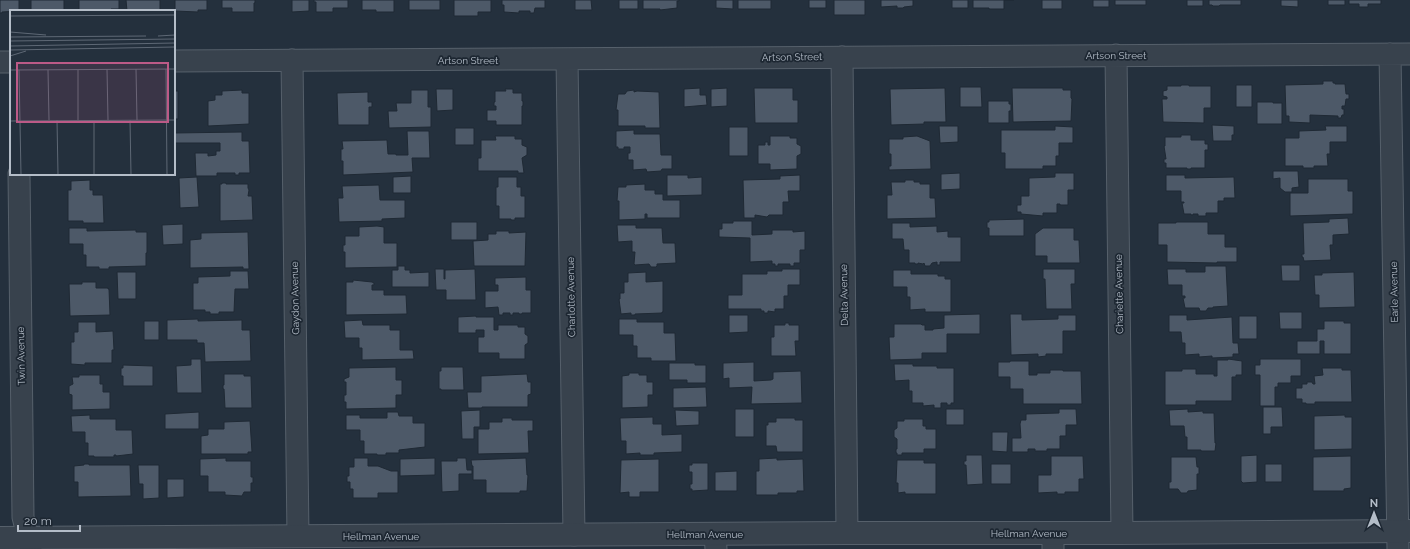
<svg xmlns="http://www.w3.org/2000/svg" width="1410" height="549" font-family="Raleway,sans-serif">
	<style>
		.building { fill: #4d5968; stroke: #1f2934 }
		.lines { fill: none; stroke-linecap: round; stroke-linejoin: round }
		.minor-casing { stroke: #56606b; stroke-width: 23 }
		.tertiary-casing { stroke: #56606b; stroke-width: 24 }
		.minor { stroke: #38424d; stroke-width: 21 }
		.tertiary { stroke: #38424d; stroke-width: 22 }
		.labels { text-anchor: middle; dominant-baseline: central; stroke-width: 3.5; stroke-linejoin: round; paint-order: stroke }
		.street-label { font-size: 10px; fill: #b4bdc8; stroke: #1d2732 }
		.inset-road { fill: none; stroke: #5e6875; stroke-width: 1 }
		.view { fill: #bc5a87; fill-opacity: 0.15; stroke: #bc5a87; stroke-width: 2 }
		.inset-edge { fill: none; stroke: #b4bdc8; stroke-width: 2 }
	</style>
	<rect width="100%" height="100%" fill="#24303d"/>
	<path class="building" d="M 0,0 L 19,0 L 19,11 L 2,12 L 2,13 L 0,13 Z
		M 31,0 L 64,0 L 64,11 L 31,11 Z
		M 79,0 L 119,0 L 119,9 L 111,9 L 111,11 L 79,11 Z
		M 126,0 L 160,0 L 160,11 L 127,11 Z
		M 175,0 L 207,0 L 207,10 L 198,10 L 198,12 L 175,11 Z
		M 222,0 L 255,0 L 255,3 L 254,3 L 254,12 L 232,12 L 232,8 L 222,8 Z
		M 292,0 L 309,0 L 309,11 L 292,12 Z
		M 314,0 L 348,0 L 348,8 L 333,8 L 333,12 L 316,12 L 316,2 L 314,2 Z
		M 362,0 L 394,0 L 394,12 L 376,12 L 376,10 L 362,10 Z
		M 409,0 L 440,0 L 440,10 L 409,10 Z
		M 454,0 L 491,0 L 491,12 L 478,12 L 478,16 L 454,16 Z
		M 502,0 L 545,0 L 545,8 L 535,8 L 534,13 L 530,13 L 530,11 L 519,11 L 519,13 L 504,12 L 504,5 L 502,5 Z
		M 575,0 L 591,0 L 592,10 L 575,10 Z
		M 619,0 L 638,0 L 638,9 L 619,9 Z
		M 643,0 L 679,0 L 679,1 L 677,1 L 677,8 L 660,10 L 660,9 L 643,9 Z
		M 716,0 L 733,0 L 733,9 L 716,8 Z
		M 738,0 L 771,0 L 771,9 L 738,9 Z
		M 809,0 L 826,0 L 826,8 L 809,8 Z
		M 834,0 L 865,0 L 865,15 L 834,15 Z
		M 881,0 L 913,0 L 913,6 L 904,7 L 903,8 L 897,8 L 897,6 L 881,7 Z
		M 952,0 L 968,0 L 968,8 L 952,8 Z
		M 973,0 L 1014,0 L 1004,0 L 1004,9 L 989,9 L 989,8 L 973,8 Z
		M 1042,0 L 1062,0 L 1062,9 L 1042,9 Z
		M 1093,0 L 1109,0 L 1109,7 L 1093,7 Z
		M 1115,0 L 1146,0 L 1146,5 L 1115,5 Z
		M 1187,0 L 1203,0 L 1203,6 L 1187,6 Z
		M 1209,0 L 1241,0 L 1241,5 L 1220,5 L 1219,6 L 1213,6 L 1212,5 L 1209,5 Z
		M 1281,0 L 1298,0 L 1298,7 L 1281,6 Z
		M 1328,0 L 1345,0 L 1345,5 L 1328,5 Z
		M 1349,0 L 1381,0 L 1381,4 L 1368,4 L 1368,7 L 1359,7 L 1359,4 L 1349,4 Z
		M 1323,81 L 1333,81 L 1333,83 L 1335,83 L 1335,84 L 1345,84 L 1346,94 L 1349,94 L 1349,99 L 1346,99 L 1345,106 L 1342,106 L 1342,109 L 1344,109 L 1344,115 L 1342,115 L 1341,118 L 1338,118 L 1338,116 L 1310,115 L 1310,123 L 1289,122 L 1289,116 L 1286,116 L 1285,85 L 1323,84 Z
		M 1181,85 L 1189,85 L 1189,86 L 1211,86 L 1211,108 L 1204,108 L 1204,123 L 1163,122 L 1162,99 L 1167,99 L 1167,97 L 1163,96 L 1163,91 L 1167,90 L 1167,86 L 1181,86 Z
		M 1236,85 L 1252,85 L 1252,107 L 1236,107 Z
		M 960,87 L 981,87 L 982,107 L 960,107 Z
		M 700,88 L 700,95 L 706,95 L 707,105 L 684,107 L 684,89 Z
		M 727,88 L 727,106 L 711,107 L 711,89 Z
		M 754,88 L 793,88 L 793,100 L 798,100 L 798,123 L 755,123 Z
		M 945,88 L 946,122 L 924,122 L 924,124 L 891,125 L 890,89 Z
		M 1012,88 L 1063,88 L 1063,90 L 1071,90 L 1071,98 L 1072,99 L 1071,121 L 1013,122 Z
		M 436,89 L 453,89 L 453,110 L 437,111 Z
		M 505,89 L 513,89 L 513,93 L 522,93 L 522,101 L 523,101 L 523,106 L 522,106 L 522,125 L 496,125 L 496,121 L 487,121 L 487,110 L 496,110 L 496,106 L 494,106 L 494,102 L 495,102 L 495,91 L 506,91 Z
		M 242,90 L 242,93 L 249,93 L 249,124 L 208,126 L 208,101 L 215,100 L 215,95 L 222,95 L 222,91 Z
		M 411,90 L 428,90 L 428,107 L 431,107 L 431,127 L 389,128 L 388,111 L 397,111 L 396,103 L 411,103 Z
		M 634,90 L 634,92 L 637,91 L 659,92 L 660,128 L 645,128 L 645,126 L 618,126 L 618,110 L 616,110 L 618,94 L 625,94 L 627,91 Z
		M 174,91 L 178,91 L 178,119 L 174,119 Z
		M 368,92 L 368,102 L 372,102 L 372,107 L 369,107 L 369,125 L 338,125 L 337,93 Z
		M 988,101 L 1009,101 L 1009,104 L 1011,104 L 1011,111 L 1009,111 L 1009,123 L 988,123 Z
		M 1257,102 L 1273,102 L 1273,103 L 1282,103 L 1282,124 L 1257,124 Z
		M 1212,125 L 1234,126 L 1234,135 L 1232,135 L 1232,141 L 1213,141 Z
		M 939,126 L 958,126 L 958,142 L 940,143 Z
		M 1055,126 L 1073,127 L 1073,143 L 1059,143 L 1059,156 L 1056,156 L 1056,166 L 1043,166 L 1043,169 L 1005,169 L 1005,153 L 1001,153 L 1001,130 L 1055,130 Z
		M 1325,126 L 1347,126 L 1347,142 L 1330,142 L 1330,154 L 1327,154 L 1328,166 L 1314,166 L 1314,168 L 1303,168 L 1303,166 L 1285,166 L 1285,138 L 1299,138 L 1299,131 L 1326,130 Z
		M 729,127 L 748,127 L 748,156 L 729,156 Z
		M 455,128 L 474,128 L 474,145 L 455,145 Z
		M 634,130 L 634,134 L 660,134 L 661,155 L 672,155 L 672,169 L 662,169 L 661,171 L 647,172 L 646,169 L 633,170 L 633,160 L 628,160 L 628,153 L 630,153 L 630,147 L 624,147 L 624,149 L 618,149 L 618,147 L 616,147 L 616,131 Z
		M 407,131 L 429,131 L 430,158 L 412,158 L 413,172 L 343,175 L 343,161 L 341,161 L 341,149 L 343,149 L 342,141 L 387,140 L 388,154 L 396,154 L 396,155 L 408,155 Z
		M 242,132 L 242,141 L 249,141 L 250,173 L 239,173 L 239,175 L 235,175 L 235,173 L 217,173 L 217,176 L 196,176 L 195,153 L 208,153 L 208,156 L 216,155 L 216,151 L 220,151 L 220,143 L 174,143 L 174,133 Z
		M 1181,135 L 1191,135 L 1191,140 L 1205,140 L 1205,144 L 1208,144 L 1208,150 L 1205,150 L 1205,168 L 1191,168 L 1191,169 L 1187,169 L 1187,168 L 1166,168 L 1166,163 L 1164,163 L 1164,159 L 1166,159 L 1164,146 L 1165,146 L 1165,137 L 1181,137 Z
		M 495,136 L 515,136 L 515,139 L 522,139 L 522,145 L 527,147 L 527,155 L 522,158 L 524,173 L 518,173 L 518,171 L 478,171 L 478,158 L 481,158 L 481,140 L 496,140 Z
		M 770,136 L 790,136 L 790,138 L 797,138 L 797,144 L 801,146 L 801,154 L 797,156 L 797,169 L 770,170 L 770,164 L 758,164 L 758,145 L 765,145 L 765,142 L 768,142 L 768,145 L 770,145 Z
		M 917,136 L 930,141 L 931,169 L 889,170 L 889,166 L 891,166 L 891,154 L 889,154 L 889,139 L 903,139 L 903,137 Z
		M 1273,171 L 1298,171 L 1299,187 L 1292,188 L 1292,192 L 1285,192 L 1280,188 L 1280,178 L 1273,179 Z
		M 960,173 L 960,189 L 941,190 L 941,174 Z
		M 1055,173 L 1074,173 L 1074,190 L 1068,190 L 1068,205 L 1060,205 L 1060,204 L 1057,204 L 1057,213 L 1043,213 L 1043,216 L 1021,214 L 1021,212 L 1017,212 L 1017,205 L 1021,205 L 1021,196 L 1029,196 L 1029,178 L 1055,177 Z
		M 667,175 L 688,175 L 688,178 L 702,177 L 702,195 L 667,196 Z
		M 800,175 L 800,191 L 788,191 L 789,202 L 783,202 L 783,215 L 769,215 L 767,217 L 755,215 L 755,218 L 744,218 L 743,180 L 780,179 L 780,176 Z
		M 1166,175 L 1185,175 L 1185,178 L 1234,177 L 1235,198 L 1224,198 L 1224,201 L 1218,201 L 1218,213 L 1206,213 L 1206,216 L 1198,216 L 1198,214 L 1193,214 L 1193,215 L 1191,215 L 1191,214 L 1184,214 L 1182,203 L 1184,203 L 1184,202 L 1181,202 L 1181,191 L 1166,191 Z
		M 411,176 L 411,193 L 393,193 L 393,177 Z
		M 197,177 L 199,207 L 180,208 L 179,178 Z
		M 498,177 L 517,177 L 517,187 L 521,187 L 521,196 L 525,196 L 525,218 L 515,218 L 515,220 L 511,220 L 511,219 L 499,219 L 499,206 L 496,206 L 496,187 L 498,187 Z
		M 1308,179 L 1348,179 L 1348,191 L 1353,191 L 1353,214 L 1290,216 L 1290,193 L 1308,193 Z
		M 90,180 L 90,190 L 93,190 L 93,195 L 103,195 L 104,223 L 83,223 L 83,221 L 68,221 L 68,190 L 71,190 L 71,181 Z
		M 905,180 L 914,180 L 914,182 L 920,182 L 920,184 L 930,184 L 930,198 L 935,198 L 936,218 L 887,219 L 887,195 L 892,195 L 891,182 L 905,182 Z
		M 222,183 L 226,183 L 226,184 L 248,184 L 248,188 L 249,190 L 248,196 L 252,196 L 253,220 L 220,221 L 220,184 L 222,184 Z
		M 645,184 L 645,190 L 655,190 L 655,194 L 663,194 L 663,200 L 680,200 L 680,218 L 647,218 L 647,214 L 645,214 L 645,219 L 619,220 L 619,201 L 617,201 L 618,187 L 626,187 L 626,185 Z
		M 379,185 L 380,200 L 405,200 L 405,218 L 382,219 L 382,221 L 339,222 L 338,198 L 343,198 L 342,186 Z
		M 1348,218 L 1349,234 L 1333,235 L 1333,245 L 1330,245 L 1331,260 L 1304,261 L 1303,257 L 1302,257 L 1302,254 L 1304,254 L 1303,223 L 1329,222 L 1329,219 Z
		M 1024,219 L 1024,236 L 989,236 L 989,228 L 987,228 L 987,222 L 989,222 L 989,220 Z
		M 733,221 L 752,221 L 752,235 L 772,234 L 772,230 L 793,230 L 793,232 L 805,231 L 805,250 L 800,250 L 800,263 L 794,263 L 794,266 L 790,266 L 790,264 L 778,264 L 778,266 L 775,266 L 775,264 L 772,264 L 772,261 L 750,262 L 750,238 L 719,237 L 719,229 L 722,229 L 722,223 L 733,223 Z
		M 451,222 L 477,222 L 477,240 L 451,240 Z
		M 1176,222 L 1208,222 L 1208,234 L 1225,234 L 1225,247 L 1237,247 L 1237,262 L 1217,262 L 1217,263 L 1167,262 L 1167,245 L 1158,245 L 1158,223 L 1176,223 Z
		M 892,223 L 910,223 L 910,227 L 937,226 L 937,232 L 948,231 L 948,237 L 961,237 L 961,262 L 940,262 L 940,265 L 937,265 L 937,262 L 932,263 L 930,266 L 925,266 L 924,263 L 923,264 L 918,263 L 918,264 L 915,264 L 915,263 L 909,263 L 909,250 L 904,250 L 903,239 L 892,239 Z
		M 183,224 L 183,244 L 163,245 L 162,225 Z
		M 617,225 L 636,225 L 636,228 L 662,228 L 663,243 L 675,243 L 676,263 L 657,264 L 657,266 L 656,267 L 651,267 L 649,264 L 635,265 L 634,264 L 635,252 L 632,252 L 632,241 L 618,242 Z
		M 377,226 L 384,227 L 384,243 L 397,243 L 397,267 L 345,268 L 345,252 L 343,252 L 343,245 L 345,245 L 345,236 L 359,236 L 359,227 Z
		M 69,228 L 87,228 L 87,231 L 136,230 L 136,232 L 147,232 L 147,253 L 146,253 L 146,266 L 109,267 L 109,269 L 99,269 L 99,267 L 86,267 L 86,255 L 83,255 L 83,244 L 69,244 Z
		M 1043,228 L 1074,228 L 1074,240 L 1079,240 L 1080,263 L 1047,263 L 1047,256 L 1035,256 L 1035,234 Z
		M 496,231 L 509,231 L 509,233 L 526,232 L 525,266 L 474,266 L 473,241 L 488,240 L 488,234 L 496,234 Z
		M 248,232 L 249,269 L 243,269 L 243,267 L 190,268 L 190,240 L 201,239 L 201,233 Z
		M 1281,265 L 1300,265 L 1300,281 L 1282,281 Z
		M 398,266 L 405,266 L 405,270 L 410,270 L 410,273 L 429,272 L 429,287 L 392,287 L 392,270 L 398,270 Z
		M 1205,266 L 1226,266 L 1228,306 L 1213,307 L 1213,308 L 1208,308 L 1206,311 L 1200,311 L 1199,308 L 1185,308 L 1183,298 L 1185,298 L 1185,296 L 1182,296 L 1182,285 L 1168,285 L 1167,269 L 1186,269 L 1186,272 L 1205,272 Z
		M 435,269 L 444,269 L 444,279 L 445,279 L 445,270 L 475,269 L 476,300 L 446,300 L 446,290 L 436,290 Z
		M 782,269 L 800,269 L 800,285 L 788,285 L 788,296 L 784,296 L 784,309 L 775,309 L 775,312 L 768,311 L 768,313 L 764,313 L 764,311 L 761,311 L 761,309 L 728,309 L 728,295 L 742,295 L 742,274 L 767,274 L 767,271 L 782,271 Z
		M 1043,269 L 1075,269 L 1075,284 L 1071,284 L 1072,309 L 1046,309 L 1045,279 L 1043,279 Z
		M 893,270 L 911,270 L 911,274 L 938,274 L 938,276 L 945,276 L 945,279 L 951,279 L 951,312 L 925,312 L 925,309 L 910,310 L 910,297 L 907,297 L 907,287 L 893,287 Z
		M 230,271 L 248,271 L 249,289 L 235,289 L 234,312 L 219,312 L 219,314 L 210,314 L 210,312 L 205,312 L 205,310 L 193,310 L 193,283 L 198,283 L 198,277 L 230,276 Z
		M 117,272 L 136,272 L 136,299 L 118,299 Z
		M 646,272 L 646,282 L 663,281 L 663,312 L 662,312 L 662,313 L 635,314 L 635,315 L 631,315 L 631,313 L 621,314 L 619,299 L 620,299 L 620,293 L 624,293 L 624,282 L 628,282 L 628,273 Z
		M 1354,272 L 1355,307 L 1319,308 L 1319,295 L 1315,295 L 1314,275 L 1322,275 L 1322,273 Z
		M 526,277 L 526,290 L 531,290 L 531,313 L 522,313 L 522,314 L 519,314 L 519,313 L 513,313 L 513,315 L 510,315 L 510,313 L 503,313 L 503,315 L 499,315 L 498,307 L 485,308 L 485,291 L 498,291 L 498,285 L 495,285 L 495,278 Z
		M 353,280 L 372,282 L 374,283 L 374,285 L 372,285 L 372,290 L 384,290 L 384,295 L 406,295 L 407,314 L 346,315 L 346,282 L 353,282 Z
		M 82,282 L 96,282 L 96,288 L 108,288 L 108,289 L 109,289 L 110,315 L 70,316 L 69,284 L 82,284 Z
		M 1279,312 L 1302,312 L 1302,329 L 1280,329 Z
		M 980,314 L 980,334 L 947,334 L 947,353 L 922,353 L 922,359 L 890,360 L 889,337 L 894,337 L 894,324 L 921,324 L 922,325 L 925,325 L 925,330 L 933,330 L 933,329 L 944,328 L 944,315 Z
		M 1010,314 L 1022,314 L 1022,320 L 1058,319 L 1058,315 L 1076,315 L 1076,331 L 1063,331 L 1063,354 L 1046,354 L 1046,356 L 1038,357 L 1038,354 L 1011,355 Z
		M 729,315 L 748,315 L 748,332 L 729,333 Z
		M 1169,315 L 1187,315 L 1187,320 L 1232,317 L 1233,343 L 1238,343 L 1239,354 L 1233,354 L 1233,357 L 1212,358 L 1212,356 L 1199,357 L 1199,354 L 1185,355 L 1185,343 L 1182,343 L 1181,332 L 1169,332 Z
		M 476,316 L 476,317 L 494,317 L 494,330 L 498,330 L 498,325 L 518,325 L 518,327 L 525,327 L 525,334 L 528,336 L 528,343 L 525,345 L 525,359 L 499,359 L 499,353 L 478,353 L 478,337 L 484,337 L 484,330 L 476,330 L 476,333 L 458,333 L 458,317 Z
		M 1239,316 L 1257,316 L 1257,339 L 1239,339 Z
		M 198,319 L 198,321 L 242,320 L 242,330 L 250,330 L 251,361 L 205,362 L 204,343 L 197,343 L 197,340 L 167,340 L 167,320 Z
		M 619,319 L 637,319 L 637,322 L 664,322 L 664,333 L 675,333 L 676,361 L 651,361 L 651,358 L 637,358 L 637,346 L 633,346 L 633,335 L 619,335 Z
		M 362,320 L 363,325 L 390,325 L 390,330 L 400,330 L 400,350 L 413,350 L 414,359 L 362,360 L 362,348 L 359,348 L 359,338 L 345,338 L 344,321 Z
		M 144,321 L 159,321 L 159,340 L 144,340 Z
		M 1324,321 L 1344,321 L 1344,323 L 1351,323 L 1351,354 L 1324,354 L 1324,341 L 1320,341 L 1320,354 L 1297,354 L 1297,341 L 1317,341 L 1317,329 L 1324,329 Z
		M 78,322 L 96,322 L 96,332 L 113,331 L 114,350 L 112,350 L 112,363 L 85,363 L 85,365 L 71,364 L 71,342 L 74,342 L 74,332 L 78,332 Z
		M 785,323 L 789,323 L 789,325 L 799,325 L 799,341 L 795,341 L 796,356 L 771,356 L 771,337 L 774,337 L 774,325 L 785,325 Z
		M 191,359 L 201,359 L 202,393 L 177,393 L 176,366 L 191,365 Z
		M 1228,359 L 1242,361 L 1242,375 L 1236,375 L 1236,377 L 1232,377 L 1232,401 L 1196,401 L 1196,405 L 1165,405 L 1165,371 L 1182,371 L 1182,369 L 1196,369 L 1196,374 L 1214,374 L 1214,376 L 1217,376 L 1217,360 L 1228,360 Z
		M 1260,359 L 1301,359 L 1301,376 L 1291,376 L 1291,383 L 1278,383 L 1278,387 L 1275,387 L 1275,406 L 1260,406 L 1260,375 L 1255,375 L 1255,365 L 1260,365 Z
		M 1010,361 L 1029,361 L 1029,375 L 1037,375 L 1037,373 L 1050,373 L 1050,370 L 1063,370 L 1063,371 L 1081,371 L 1082,404 L 1023,404 L 1023,389 L 1010,389 L 1010,377 L 998,377 L 998,362 L 1010,362 Z
		M 754,362 L 754,381 L 771,380 L 773,379 L 773,372 L 801,371 L 802,403 L 751,404 L 752,387 L 729,388 L 729,378 L 723,379 L 723,363 Z
		M 669,363 L 695,363 L 695,365 L 706,365 L 706,383 L 687,383 L 687,380 L 669,380 Z
		M 894,364 L 913,364 L 913,366 L 937,366 L 937,368 L 954,368 L 954,403 L 951,403 L 951,405 L 947,405 L 947,403 L 941,403 L 941,408 L 934,408 L 934,405 L 923,406 L 923,403 L 912,403 L 912,391 L 909,391 L 909,380 L 895,381 Z
		M 123,365 L 153,366 L 153,386 L 123,386 L 123,376 L 121,376 L 121,368 L 123,368 Z
		M 396,367 L 396,380 L 402,380 L 402,395 L 396,395 L 396,408 L 346,409 L 346,402 L 344,402 L 344,395 L 346,395 L 346,382 L 344,382 L 344,379 L 349,377 L 349,368 Z
		M 441,367 L 463,367 L 464,390 L 441,390 L 441,389 L 439,389 L 439,371 L 441,371 Z
		M 1322,368 L 1342,368 L 1342,370 L 1351,370 L 1352,402 L 1315,402 L 1315,404 L 1306,404 L 1306,403 L 1302,403 L 1302,399 L 1296,399 L 1296,388 L 1302,388 L 1302,384 L 1307,384 L 1307,382 L 1312,382 L 1313,384 L 1315,384 L 1314,376 L 1323,375 Z
		M 629,373 L 639,373 L 639,375 L 647,375 L 647,382 L 653,382 L 653,395 L 648,395 L 648,407 L 622,408 L 622,376 L 629,375 Z
		M 224,374 L 244,374 L 244,376 L 251,376 L 252,408 L 225,408 L 224,389 L 223,389 L 223,385 L 224,385 Z
		M 527,374 L 528,382 L 531,382 L 531,394 L 528,395 L 528,407 L 482,407 L 482,408 L 468,408 L 467,392 L 481,392 L 481,376 Z
		M 79,375 L 100,375 L 100,384 L 103,384 L 103,392 L 110,392 L 110,409 L 72,410 L 72,395 L 69,394 L 69,386 L 73,384 L 72,377 L 79,377 Z
		M 706,387 L 707,407 L 673,408 L 673,388 Z
		M 1263,407 L 1282,407 L 1283,427 L 1271,427 L 1271,434 L 1263,434 Z
		M 735,409 L 754,409 L 754,437 L 735,437 Z
		M 946,409 L 964,409 L 964,425 L 946,425 Z
		M 1059,409 L 1076,409 L 1077,425 L 1066,425 L 1066,436 L 1060,436 L 1060,449 L 1047,449 L 1047,451 L 1035,451 L 1035,449 L 1028,449 L 1028,452 L 1012,452 L 1012,438 L 1021,438 L 1020,424 L 1021,420 L 1026,420 L 1026,414 L 1059,413 Z
		M 1188,409 L 1188,412 L 1203,411 L 1203,413 L 1214,413 L 1215,443 L 1216,443 L 1215,451 L 1201,451 L 1201,450 L 1187,450 L 1187,437 L 1185,437 L 1184,426 L 1170,426 L 1169,410 Z
		M 480,410 L 480,427 L 474,427 L 474,439 L 462,439 L 461,411 Z
		M 675,410 L 699,411 L 699,425 L 676,426 Z
		M 199,412 L 199,429 L 165,429 L 165,414 Z
		M 387,412 L 398,412 L 399,416 L 413,416 L 413,423 L 425,423 L 425,447 L 399,450 L 399,453 L 386,453 L 386,455 L 377,455 L 377,454 L 364,454 L 364,441 L 360,441 L 360,430 L 346,430 L 346,415 L 360,415 L 360,418 L 387,418 Z
		M 90,415 L 90,419 L 116,419 L 116,430 L 132,430 L 133,454 L 116,456 L 116,455 L 114,455 L 114,457 L 94,457 L 94,456 L 88,456 L 88,443 L 85,443 L 85,432 L 72,432 L 71,416 Z
		M 1345,415 L 1345,417 L 1352,417 L 1352,449 L 1314,450 L 1314,416 Z
		M 653,417 L 653,424 L 662,424 L 662,435 L 682,434 L 682,452 L 654,453 L 654,455 L 640,455 L 640,453 L 626,454 L 626,441 L 621,441 L 620,418 Z
		M 502,418 L 512,418 L 512,420 L 533,420 L 533,431 L 528,431 L 529,453 L 478,454 L 478,429 L 489,429 L 489,422 L 502,422 Z
		M 776,418 L 795,418 L 795,420 L 803,420 L 803,452 L 777,452 L 776,446 L 766,446 L 766,425 L 768,425 L 768,422 L 776,422 Z
		M 904,419 L 923,419 L 923,426 L 926,426 L 926,429 L 936,429 L 936,449 L 924,449 L 924,453 L 902,453 L 902,455 L 897,455 L 897,453 L 896,453 L 896,449 L 897,449 L 897,439 L 894,437 L 894,430 L 897,428 L 897,421 L 904,421 Z
		M 250,421 L 252,452 L 248,452 L 248,454 L 201,454 L 201,436 L 208,435 L 208,429 L 224,429 L 224,422 Z
		M 992,432 L 1008,432 L 1007,452 L 992,451 Z
		M 966,455 L 982,455 L 983,484 L 967,485 L 966,465 L 964,465 L 964,461 L 966,461 Z
		M 1257,455 L 1257,482 L 1243,483 L 1241,481 L 1241,456 Z
		M 1051,456 L 1083,456 L 1084,479 L 1079,479 L 1079,492 L 1065,492 L 1065,494 L 1057,494 L 1057,492 L 1038,493 L 1038,475 L 1051,475 Z
		M 1351,456 L 1351,488 L 1344,489 L 1344,491 L 1313,491 L 1313,457 Z
		M 1171,457 L 1196,457 L 1197,467 L 1199,467 L 1199,474 L 1197,474 L 1197,490 L 1188,491 L 1187,493 L 1181,493 L 1178,489 L 1169,489 L 1169,482 L 1171,482 Z
		M 226,458 L 226,461 L 251,461 L 251,477 L 253,477 L 253,483 L 251,483 L 251,492 L 244,492 L 242,496 L 225,495 L 225,492 L 208,492 L 208,476 L 200,476 L 200,459 Z
		M 354,458 L 368,458 L 368,466 L 378,466 L 391,471 L 398,471 L 398,493 L 378,493 L 378,498 L 353,498 L 353,489 L 350,489 L 350,482 L 347,482 L 347,476 L 349,476 L 349,467 L 354,467 Z
		M 435,458 L 435,475 L 400,476 L 400,459 Z
		M 457,458 L 466,458 L 467,470 L 472,470 L 472,474 L 459,474 L 459,491 L 442,492 L 441,461 L 457,461 Z
		M 526,458 L 527,475 L 528,475 L 527,491 L 520,491 L 520,493 L 486,493 L 486,480 L 473,480 L 473,466 L 472,466 L 471,460 Z
		M 777,458 L 777,460 L 803,459 L 804,491 L 797,491 L 797,493 L 778,493 L 778,495 L 756,495 L 756,471 L 759,471 L 759,459 Z
		M 659,459 L 659,492 L 640,492 L 640,497 L 629,497 L 629,492 L 620,493 L 621,460 Z
		M 897,460 L 924,460 L 924,463 L 936,463 L 936,494 L 905,494 L 905,492 L 898,493 L 898,483 L 896,483 Z
		M 692,463 L 708,463 L 708,490 L 692,491 L 692,489 L 690,489 L 690,484 L 692,484 L 692,472 L 689,472 L 689,465 L 692,465 Z
		M 84,464 L 89,464 L 89,465 L 130,465 L 131,496 L 78,497 L 78,482 L 74,482 L 74,466 L 84,465 Z
		M 991,464 L 1011,464 L 1011,484 L 991,484 Z
		M 1265,464 L 1282,464 L 1282,482 L 1265,482 Z
		M 138,465 L 159,465 L 159,498 L 143,499 L 143,484 L 139,484 Z
		M 737,471 L 737,491 L 715,491 L 715,472 Z
		M 167,479 L 184,479 L 184,497 L 167,498 Z"/>
	<g class="lines">
		<defs>
			<path id="minor" d="M 1390,54 L 1398,549
				M 1116,55 L 1122,533
				M 842,57 L 847,533
				M 567,59 L 574,535
				M 292,60 L 298,536
				M 174,61 L 1410,54
				M 0,62 L 11,62
				M 19,174 L 23,517 L 31,549
				M 715,534 L 716,549
				M 1053,549 L 1053,533"/>
			<path id="tertiary" d="M 0,538 L 847,533 L 1122,533 L 1410,531"/>
		</defs>
		<use href="#minor" class="minor-casing"/>
		<use href="#tertiary" class="tertiary-casing"/>
		<use href="#minor" class="minor"/>
		<use href="#tertiary" class="tertiary"/>
	</g>
	<g class="labels">
		<g class="street-label">
			<text x="1116" y="55">Artson Street</text>
			<text transform="translate(792 57) rotate(-1)">Artson Street</text>
			<text x="468" y="60">Artson Street</text>
			<text transform="translate(1394 292) rotate(-91)">Earle Avenue</text>
			<text transform="translate(1119 294) rotate(-91)">Chariette Avenue</text>
			<text transform="translate(844 295) rotate(-91)">Delta Avenue</text>
			<text transform="translate(571 297) rotate(-91)">Charlotte Avenue</text>
			<text transform="translate(295 298) rotate(-91)">Gaydon Avenue</text>
			<text transform="translate(21 356) rotate(-91)">Twin Avenue</text>
			<text x="1029" y="533">Hellman Avenue</text>
			<text x="705" y="534">Hellman Avenue</text>
			<text x="381" y="536">Hellman Avenue</text>
		</g>
	</g>
	<g transform="translate(10 10)">
		<rect width="165" height="165" fill="#24303d"/>
		<path class="inset-road" d="M 0,6 L 165,5M 0,22 L 36,25M 148,26 L 165,25M 0,27 L 136,26M 0,31 L 165,29M 0,36 L 165,33M 0,40 L 165,37M 0,46 L 16,41M 97,59 L 98,110M 126,59 L 127,110M 156,59 L 157,165M 0,60 L 165,59M 9,60 L 11,165M 38,60 L 39,110M 68,60 L 68,110M 47,110 L 48,165M 84,110 L 84,165M 120,110 L 121,165M 0,111 L 165,110"/>
		<path class="view" d="M 7,53 L 158,53 L 158,112 L 7,112 Z"/>
		<rect width="165" height="165" class="inset-edge"/>
	</g>
	<g transform="translate(1374 513)" stroke="#1d2732" stroke-width="3" paint-order="stroke">
	<path d="M0-3L7 15L0 10L-7 15Z" fill="#b4bdc8"/>
	<text y="-6" font-size="11" font-weight="bold" text-anchor="middle" fill="#b4bdc8">N</text>
	</g>
	<path d="M18 525v6h62v-6" fill="none" stroke="#b4bdc8" stroke-width="2"/>
	<text x="24" y="525" font-size="12" fill="#b4bdc8" stroke="#1d2732" stroke-width="3" paint-order="stroke">20 m</text>
</svg>
